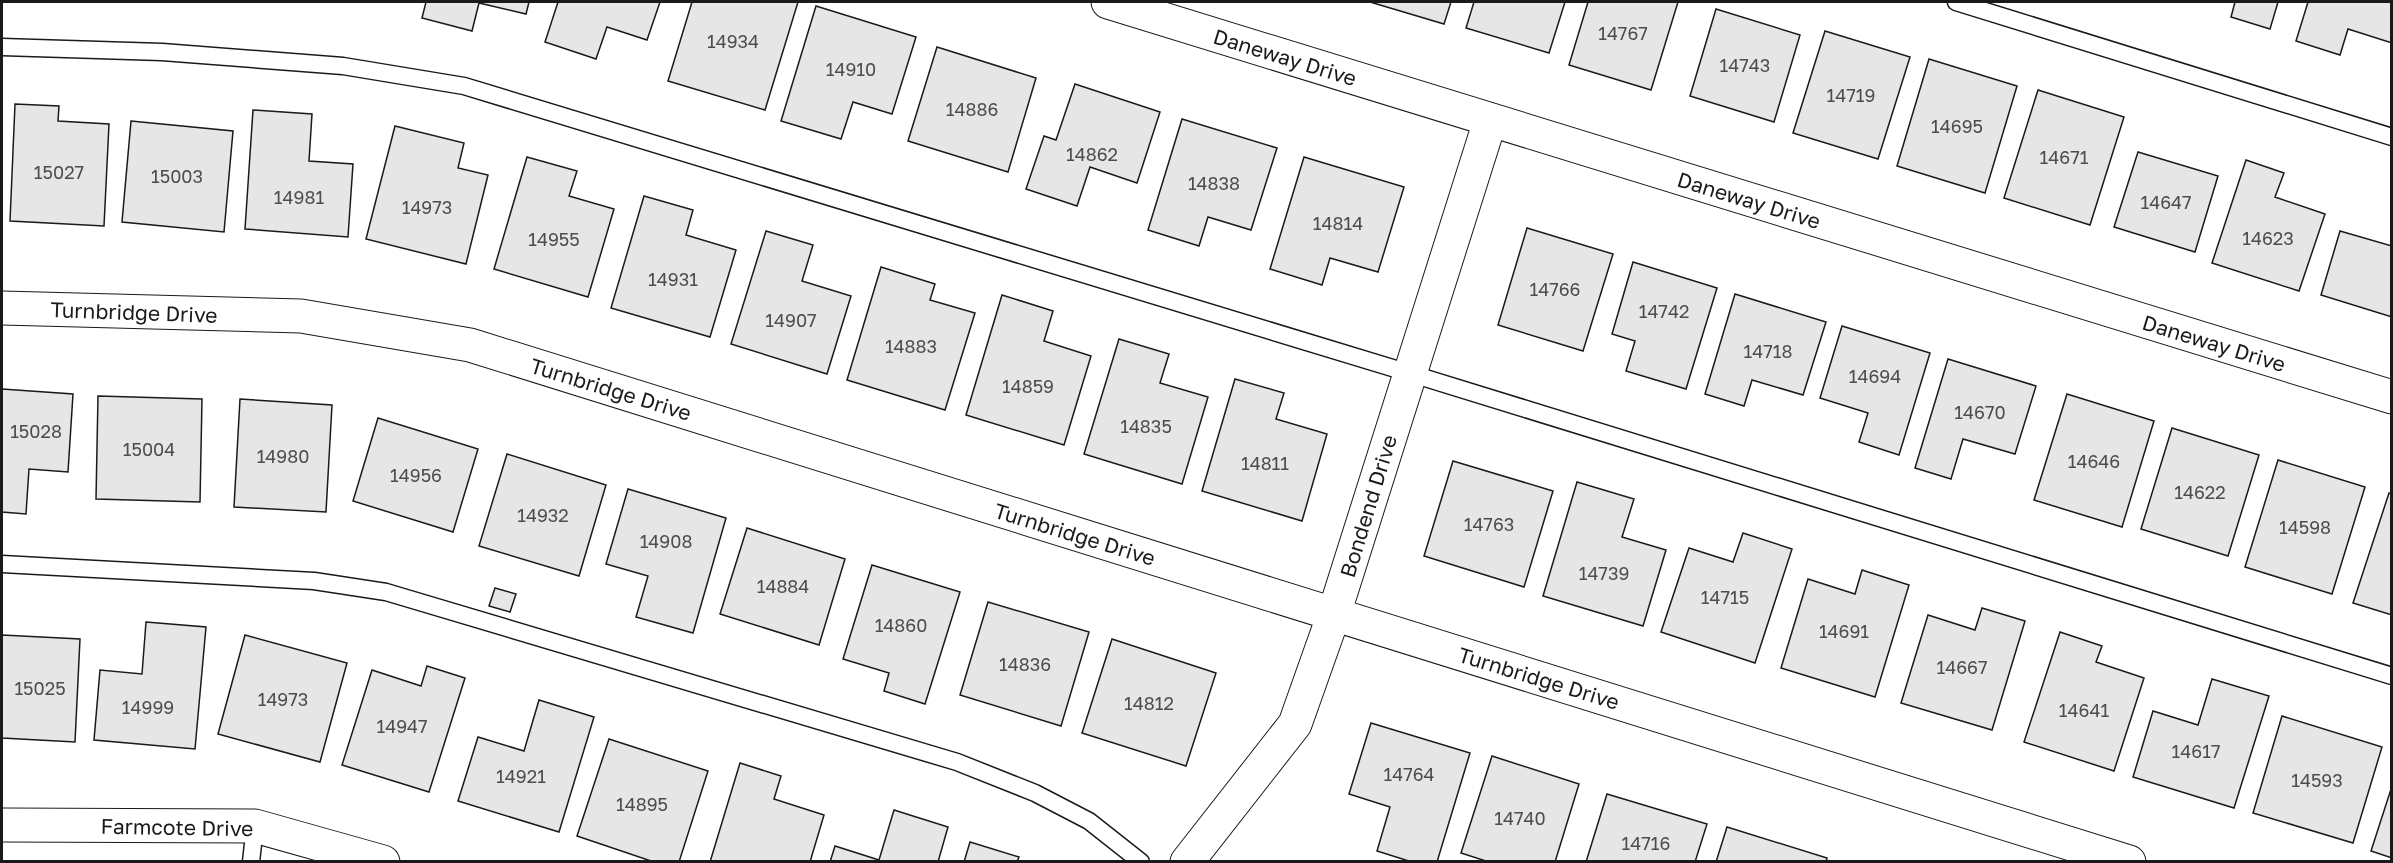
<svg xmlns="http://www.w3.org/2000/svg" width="2393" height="863" font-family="'Golos Text',sans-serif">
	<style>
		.building { fill: #e6e6e6; stroke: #1a1a1a; stroke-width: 1.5 }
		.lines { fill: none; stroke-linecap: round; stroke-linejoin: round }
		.lane-casing { stroke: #1a1a1a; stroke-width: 19 }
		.street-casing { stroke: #1a1a1a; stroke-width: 35 }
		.lane { stroke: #fff; stroke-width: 16 }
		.street { stroke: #fff; stroke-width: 33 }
		.labels { text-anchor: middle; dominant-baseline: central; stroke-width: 4.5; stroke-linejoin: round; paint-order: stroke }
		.number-label { font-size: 18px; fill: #4d4d4d }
		.street-label { font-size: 21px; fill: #1a1a1a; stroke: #fff }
	</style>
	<rect width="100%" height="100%" fill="#fff"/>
	<path class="building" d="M 426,2 L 529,2 L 526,14 L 479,3 L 472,31 L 422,18 Z
		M 558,2 L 660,2 L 647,40 L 607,27 L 596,59 L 545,42 Z
		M 692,2 L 798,2 L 765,110 L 668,81 Z
		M 1370,2 L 1451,2 L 1444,24 Z
		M 1474,2 L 1565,2 L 1549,53 L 1466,28 Z
		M 1588,2 L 1678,2 L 1651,90 L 1569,65 Z
		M 2235,2 L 2278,2 L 2270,29 L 2231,17 Z
		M 2308,2 L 2392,2 L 2392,43 L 2348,29 L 2340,55 L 2296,41 Z
		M 816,6 L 916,37 L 892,114 L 853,102 L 841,139 L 781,121 Z
		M 1716,9 L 1800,35 L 1774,122 L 1690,96 Z
		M 1825,31 L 1910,57 L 1878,159 L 1793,133 Z
		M 937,47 L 1036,78 L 1008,172 L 908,141 Z
		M 1929,59 L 2017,86 L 1985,193 L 1897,166 Z
		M 1075,84 L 1160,112 L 1137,183 L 1090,167 L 1077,206 L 1026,189 L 1044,136 L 1056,140 Z
		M 2038,90 L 2124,117 L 2090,225 L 2004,198 Z
		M 15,104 L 59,106 L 58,121 L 109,124 L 104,226 L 10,221 Z
		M 253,110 L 312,114 L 309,161 L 353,164 L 348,237 L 245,229 Z
		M 1182,119 L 1277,148 L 1251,230 L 1208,217 L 1199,246 L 1148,230 Z
		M 131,121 L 233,131 L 224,232 L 122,222 Z
		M 395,126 L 464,143 L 458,168 L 488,175 L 466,264 L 366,239 Z
		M 2138,152 L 2218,176 L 2195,252 L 2114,227 Z
		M 527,157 L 577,171 L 569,196 L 614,209 L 588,297 L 494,269 Z
		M 1304,157 L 1404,187 L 1378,272 L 1330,258 L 1322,285 L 1270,269 Z
		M 2246,160 L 2284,173 L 2275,197 L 2325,214 L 2299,291 L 2212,263 Z
		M 644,196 L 693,210 L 686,235 L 736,250 L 710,337 L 611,308 Z
		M 1527,228 L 1613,254 L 1583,351 L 1498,325 Z
		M 766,231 L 813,245 L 802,281 L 851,296 L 827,374 L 731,344 Z
		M 2340,231 L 2392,246 L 2392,317 L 2321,295 Z
		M 1633,262 L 1717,288 L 1686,389 L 1626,371 L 1635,341 L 1612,334 Z
		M 881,267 L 935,284 L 930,300 L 975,313 L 945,410 L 847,380 Z
		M 1735,294 L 1826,322 L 1803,395 L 1752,380 L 1744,406 L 1705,394 Z
		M 1002,295 L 1053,311 L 1044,341 L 1091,356 L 1064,445 L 966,415 Z
		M 1842,326 L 1930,353 L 1899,455 L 1859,442 L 1868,413 L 1820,398 Z
		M 1119,339 L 1169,354 L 1160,383 L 1208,397 L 1182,484 L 1084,454 Z
		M 1948,359 L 2036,386 L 2015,454 L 1963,439 L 1951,479 L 1915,468 Z
		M 1235,379 L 1284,393 L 1276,419 L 1327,434 L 1302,521 L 1202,491 Z
		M 2,389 L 73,394 L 68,472 L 29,469 L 26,514 L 2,512 Z
		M 2067,394 L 2154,421 L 2122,527 L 2034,500 Z
		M 98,396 L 202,399 L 200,502 L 96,499 Z
		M 240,399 L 332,405 L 326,512 L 234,507 Z
		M 378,418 L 478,449 L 453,532 L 353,501 Z
		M 2172,428 L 2259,455 L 2228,556 L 2141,529 Z
		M 507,454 L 606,485 L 579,576 L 479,546 Z
		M 2278,460 L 2365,487 L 2332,594 L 2245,567 Z
		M 1453,461 L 1553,491 L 1524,587 L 1424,556 Z
		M 1577,482 L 1634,499 L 1622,537 L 1666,550 L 1643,626 L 1543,596 Z
		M 628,489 L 726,518 L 693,633 L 636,617 L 648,576 L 606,564 Z
		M 2389,493 L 2392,494 L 2392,615 L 2353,603 Z
		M 747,528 L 845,559 L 819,645 L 720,614 Z
		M 1743,533 L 1792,549 L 1755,663 L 1661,632 L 1689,548 L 1733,562 Z
		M 872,565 L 960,592 L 925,704 L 884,691 L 889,673 L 843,659 Z
		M 1862,570 L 1909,585 L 1875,697 L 1781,668 L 1808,579 L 1855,594 Z
		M 495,588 L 516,594 L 510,612 L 489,606 Z
		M 988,602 L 1089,632 L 1061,726 L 960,695 Z
		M 1982,608 L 2025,621 L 1992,730 L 1901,703 L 1928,615 L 1975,630 Z
		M 146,622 L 206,627 L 195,749 L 94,740 L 100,670 L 142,674 Z
		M 2060,632 L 2102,646 L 2096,662 L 2144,678 L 2114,771 L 2024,742 Z
		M 2,635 L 80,639 L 75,742 L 2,738 Z
		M 245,635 L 347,663 L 320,762 L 218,734 Z
		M 1112,639 L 1216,673 L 1186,766 L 1082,733 Z
		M 427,666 L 465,678 L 429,792 L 342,765 L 372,670 L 421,686 Z
		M 2212,679 L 2269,696 L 2234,808 L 2133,777 L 2153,711 L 2198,725 Z
		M 539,700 L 594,717 L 559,832 L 458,801 L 478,737 L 524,751 Z
		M 2282,716 L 2382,747 L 2353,843 L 2253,813 Z
		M 1371,723 L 1470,753 L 1437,862 L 1412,862 L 1377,851 L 1390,807 L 1349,794 Z
		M 609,739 L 708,771 L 679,862 L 654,862 L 577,836 Z
		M 1492,756 L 1579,784 L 1555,862 L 1489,862 L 1461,853 Z
		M 740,763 L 781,776 L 774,799 L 824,815 L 810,862 L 710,862 Z
		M 2392,786 L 2392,858 L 2371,851 Z
		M 1607,794 L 1707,824 L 1695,862 L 1586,862 Z
		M 894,810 L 948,827 L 938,862 L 830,862 L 835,846 L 879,860 Z
		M 1727,827 L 1827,858 L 1826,862 L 1716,862 Z
		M 970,842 L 1019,857 L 1017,862 L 964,862 Z"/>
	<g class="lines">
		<defs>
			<path id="lane" d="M 1956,2 L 2392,137
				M 2,47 L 162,52 L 343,66 L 464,86 L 1409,373 L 2392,676
				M 2,564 L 314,581 L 386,592 L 957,762 L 1035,793 L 1089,821 L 1141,862
				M 251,862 L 255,826"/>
			<path id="street" d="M 1108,2 L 2392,397
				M 2,308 L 301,316 L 470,345 L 2129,862
				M 2,825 L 255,826 L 383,862
				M 1187,862 L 1295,724 L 1334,614 L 1490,121"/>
		</defs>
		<use href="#lane" class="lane-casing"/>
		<use href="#street" class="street-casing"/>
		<use href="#lane" class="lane"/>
		<use href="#street" class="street"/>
	</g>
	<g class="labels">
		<g class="number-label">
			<text x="1623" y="33">14767</text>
			<text x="733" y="41">14934</text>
			<text x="1745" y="65">14743</text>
			<text x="851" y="69">14910</text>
			<text x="1851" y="95">14719</text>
			<text x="972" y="109">14886</text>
			<text x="1957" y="126">14695</text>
			<text x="1092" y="154">14862</text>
			<text x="2064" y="157">14671</text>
			<text x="59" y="172">15027</text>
			<text x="177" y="176">15003</text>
			<text x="1214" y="183">14838</text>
			<text x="299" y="197">14981</text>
			<text x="2166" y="202">14647</text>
			<text x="427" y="207">14973</text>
			<text x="1338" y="223">14814</text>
			<text x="2268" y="238">14623</text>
			<text x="554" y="239">14955</text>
			<text x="673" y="279">14931</text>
			<text x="1555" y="289">14766</text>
			<text x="1664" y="311">14742</text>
			<text x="791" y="320">14907</text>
			<text x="911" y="346">14883</text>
			<text x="1768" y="351">14718</text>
			<text x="1875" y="376">14694</text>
			<text x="1028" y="386">14859</text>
			<text x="1980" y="412">14670</text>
			<text x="1146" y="426">14835</text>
			<text x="36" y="431">15028</text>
			<text x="149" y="449">15004</text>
			<text x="283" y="456">14980</text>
			<text x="2094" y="461">14646</text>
			<text x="1265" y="463">14811</text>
			<text x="416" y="475">14956</text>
			<text x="2200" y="492">14622</text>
			<text x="543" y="515">14932</text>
			<text x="1489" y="524">14763</text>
			<text x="2305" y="527">14598</text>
			<text x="666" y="541">14908</text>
			<text x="1604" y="573">14739</text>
			<text x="783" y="586">14884</text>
			<text x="1725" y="597">14715</text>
			<text x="901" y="625">14860</text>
			<text x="1844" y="631">14691</text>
			<text x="1025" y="664">14836</text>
			<text x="1962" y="667">14667</text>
			<text x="40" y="688">15025</text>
			<text x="283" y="699">14973</text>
			<text x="1149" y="703">14812</text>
			<text x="148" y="707">14999</text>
			<text x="2084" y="710">14641</text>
			<text x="402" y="726">14947</text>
			<text x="2196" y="751">14617</text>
			<text x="1409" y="774">14764</text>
			<text x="521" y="776">14921</text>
			<text x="2317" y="780">14593</text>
			<text x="642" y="804">14895</text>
			<text x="1520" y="818">14740</text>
			<text x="1646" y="843">14716</text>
		</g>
		<g class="street-label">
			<text transform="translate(1285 57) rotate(17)">Daneway Drive</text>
			<text transform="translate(1749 200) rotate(17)">Daneway Drive</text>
			<text transform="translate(134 312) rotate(2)">Turnbridge Drive</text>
			<text transform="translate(2214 343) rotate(17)">Daneway Drive</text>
			<text transform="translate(611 389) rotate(17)">Turnbridge Drive</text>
			<text transform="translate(1368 506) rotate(-73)">Bondend Drive</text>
			<text transform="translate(1075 534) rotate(17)">Turnbridge Drive</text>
			<text transform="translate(1539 678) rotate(17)">Turnbridge Drive</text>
			<text transform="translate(177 827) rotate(1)">Farmcote Drive</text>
		</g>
	</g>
	<rect width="2393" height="863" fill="none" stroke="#1a1a1a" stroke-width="6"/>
</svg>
